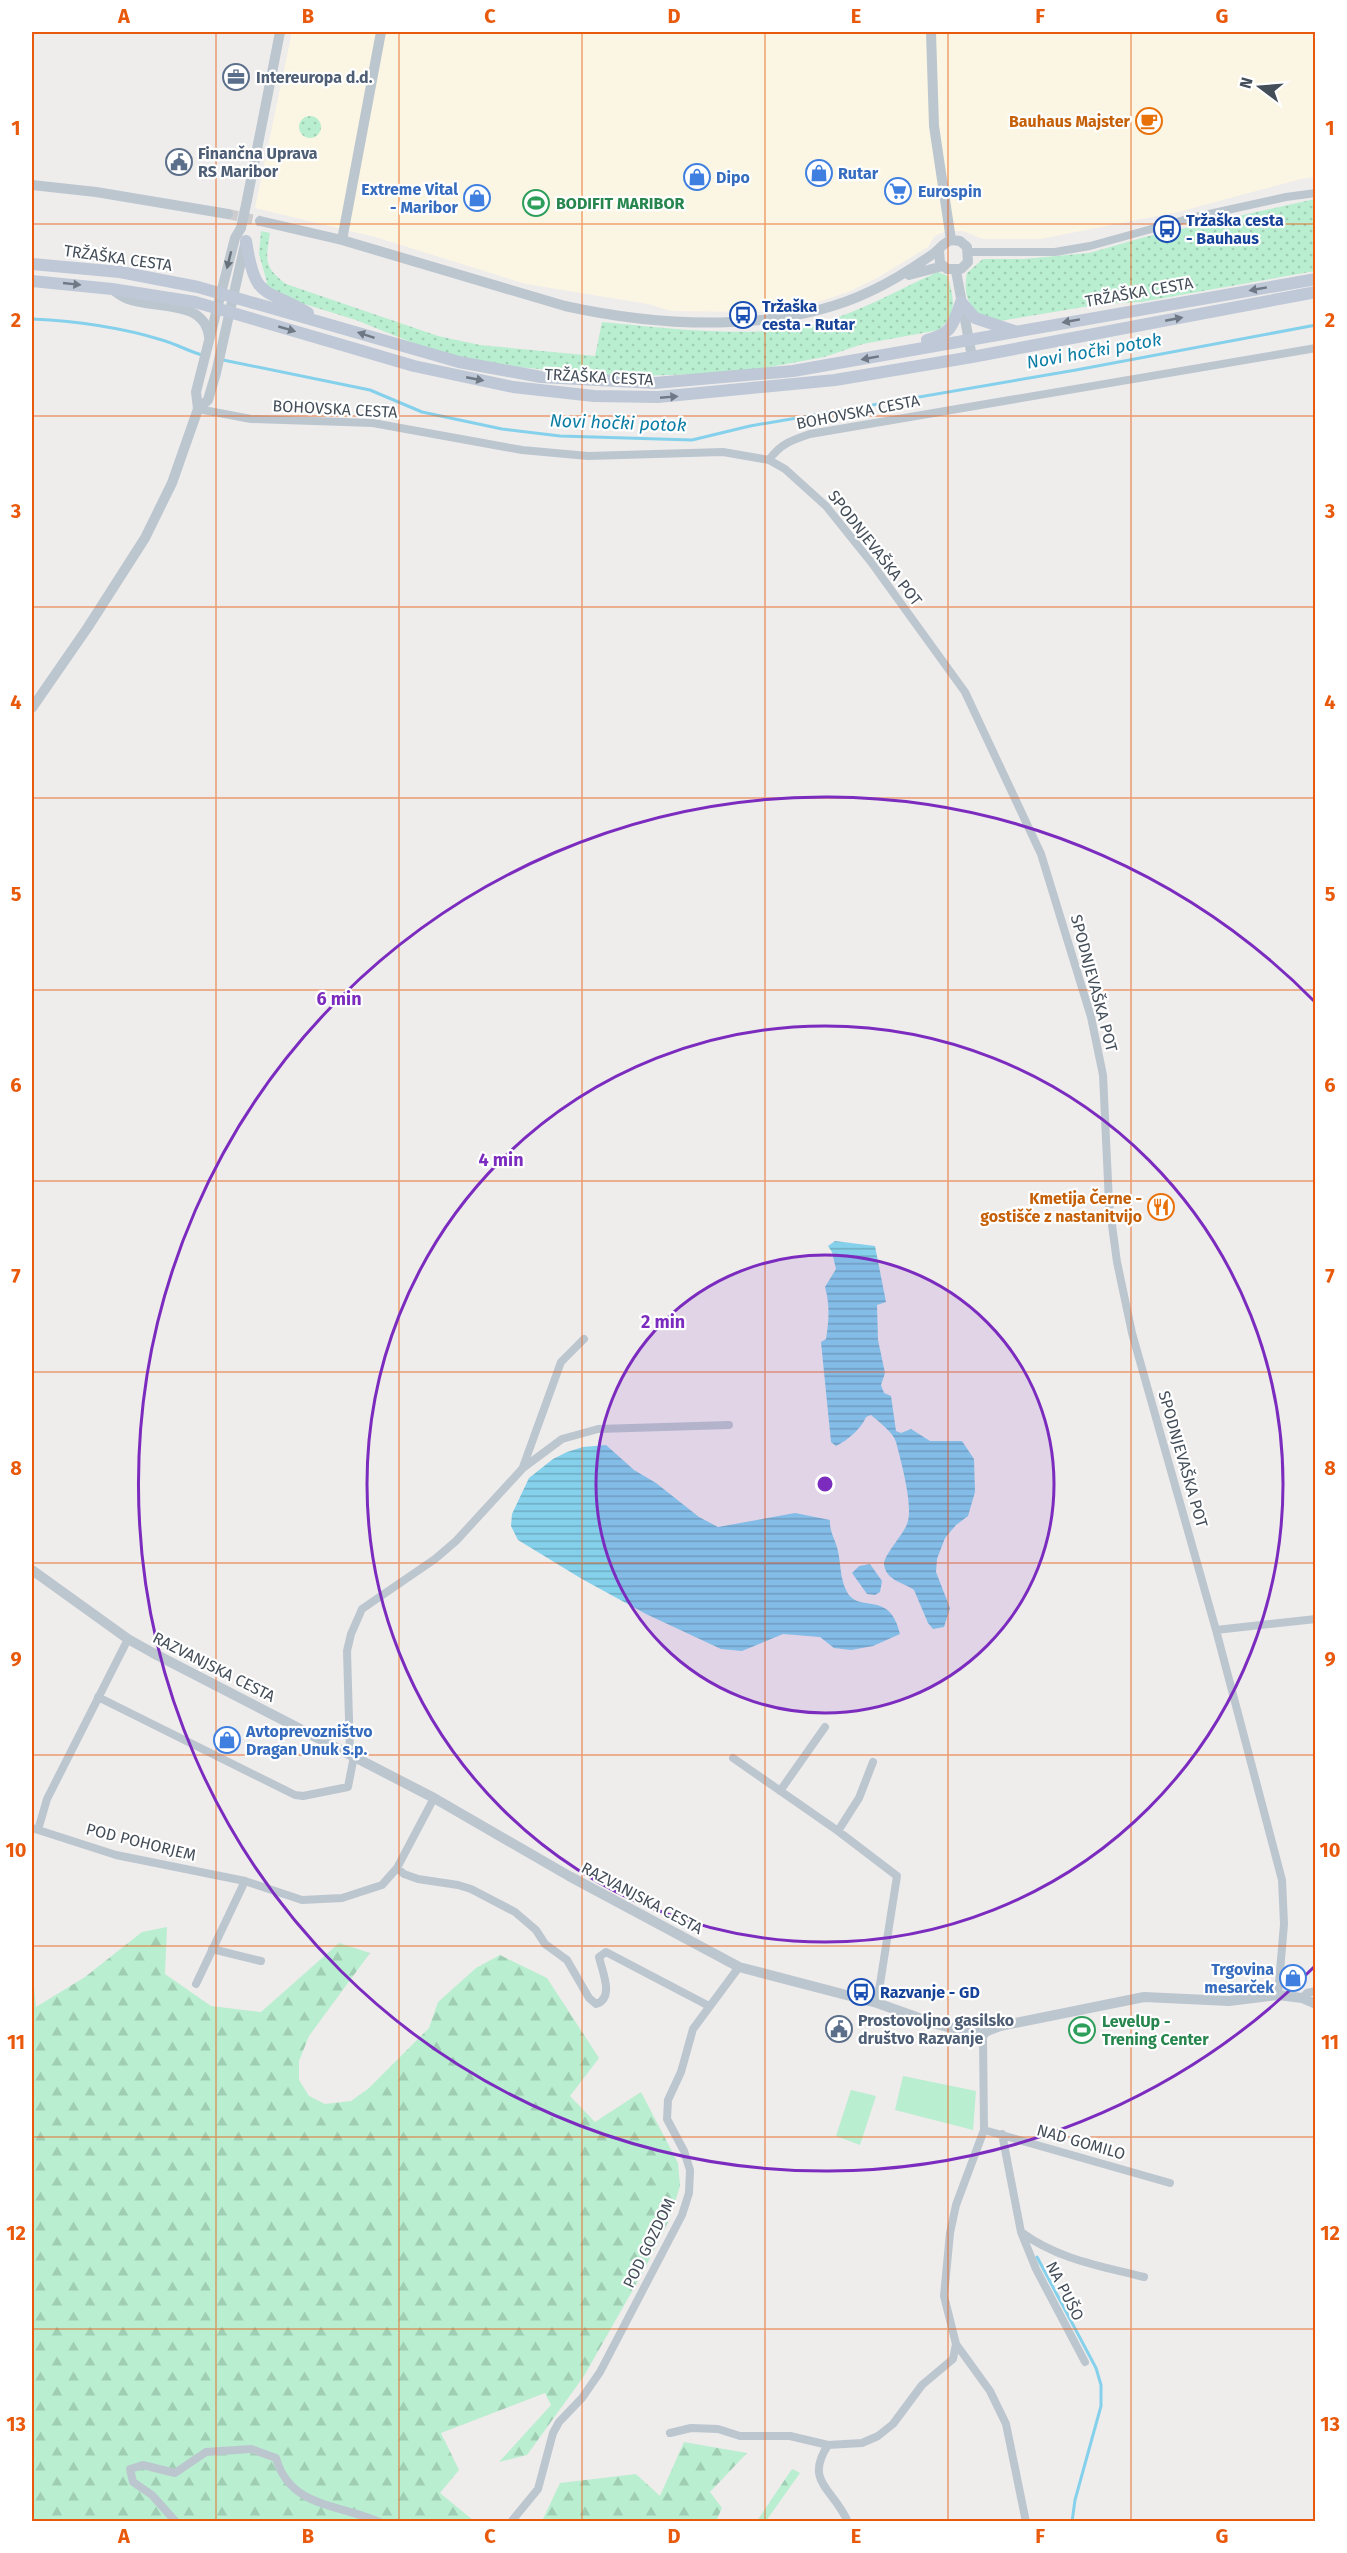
<svg xmlns="http://www.w3.org/2000/svg" width="1347" height="2553" font-family="'Fira Sans',sans-serif">
	<style>
		.commercial { fill: #fbf6e3 }
		.grass { fill: url(#grass-dots) }
		.forest { fill: url(#forest-firs) }
		.pitch { fill: #b9eed0 }
		.water { fill: url(#water-rules) }
		.lines { fill: none; stroke-linecap: round; stroke-linejoin: round }
		.stream { stroke: #85d1ec; stroke-width: 3 }
		.tertiary-tunnel { stroke: #cdcccf; stroke-width: 10; stroke-dasharray: 10 5; stroke-linecap: butt }
		.minor { stroke: #bcc6cf; stroke-width: 8 }
		.tertiary { stroke: #bcc6cf; stroke-width: 10 }
		.secondary { stroke: #bec8d6; stroke-width: 12 }
		.tertiary-bridge { stroke: #bcc6cf; stroke-width: 10 }
		.oneway { fill: #68727c }
		.oneway2 { fill: #6f7985 }
		.grid { fill: none; stroke: #e8590c; stroke-width: 1.5; stroke-opacity: 0.55 }
		.ring { fill: none; stroke: #7b2cbf; stroke-width: 3 }
		.labels { text-anchor: middle; dominant-baseline: central; stroke-width: 4.5; stroke-linejoin: round; paint-order: stroke }
		.service-label { font-size: 16px; font-weight: bold; fill: #4e5e75; stroke: #fff; text-anchor: start }
		.food-label { font-size: 16px; font-weight: bold; fill: #c56008; stroke: #fff; text-anchor: end }
		.shop-label { font-size: 16px; font-weight: bold; fill: #366cbe; stroke: #fff; text-anchor: start }
		.leisure-label { font-size: 16px; font-weight: bold; fill: #27864d; stroke: #fff; text-anchor: start }
		.transit-label { font-size: 16px; font-weight: bold; fill: #164399; stroke: #fff; text-anchor: start }
		.street-label { font-size: 16px; fill: #444e59; stroke: #fff }
		.water-label { font-size: 18px; font-style: italic; fill: #0b7da5; stroke: #fff }
		.centre { fill: #7b2cbf; stroke: #fff; stroke-width: 3 }
		.ring-label { font-size: 18px; text-anchor: middle; font-weight: bold; fill: #7b2cbf; stroke: #fff; stroke-width: 4.5; stroke-linejoin: round; paint-order: stroke }
		.neatline { fill: none; stroke: #e8590c; stroke-width: 2 }
		.grid-label { font-size: 20px; text-anchor: middle; font-weight: bold; fill: #e8590c }
	</style>
	<defs>
		<pattern id="grass-dots" width="8" height="8" patternUnits="userSpaceOnUse" patternTransform="scale(1.5)"><rect width="8" height="8" fill="#b9eed0"/><path d="M2 2h.1M6 6h.1" fill="none" stroke="#a0ceb5" stroke-width="1.8" stroke-linecap="round"/></pattern>
		<pattern id="forest-firs" width="22" height="20" patternUnits="userSpaceOnUse" patternTransform="scale(1.5)"><rect width="22" height="20" fill="#b9eed0"/><path d="M5 1l3.5 6h-7zM16 11l3.5 6h-7z" fill="#a0ceb5"/></pattern>
		<pattern id="water-rules" width="6" height="5" patternUnits="userSpaceOnUse" patternTransform="scale(1.5)"><rect width="6" height="5" fill="#85d1ec"/><path d="M0 2.5h6" fill="none" stroke="#6eacc2"/></pattern>
	</defs>
	<rect width="100%" height="100%" fill="#efecec"/>
	<path class="commercial" d="M 292,32 L 1315,32 L 1315,177 L 1301,179 L 1178,212 L 1040,239 L 983,239 L 963,231 L 946,231 L 935,236 L 928,247 L 879,277 L 848,292 L 815,303 L 759,312 L 671,311 L 648,304 L 526,284 L 375,237 L 255,208 Z"/>
	<path class="grass" d="M299 127a11 11 0 1 1 22 0a11 11 0 1 1-22 0Z
		M 1315,199 L 1315,271 L 1141,302 L 1102,304 L 994,322 C 971,313 962,298 967,273 L 983,259 L 1023,259 L 1089,253 L 1145,237 Z
		M 261,231 L 270,233 C 266,260 263,266 286,284 L 438,336 L 480,345 L 595,356 L 602,322 C 666,328 759,340 821,323 C 862,311 899,289 938,272 L 948,276 C 953,300 959,311 939,330 L 863,344 L 824,357 L 759,369 L 698,374 L 640,376 L 591,374 L 518,367 L 450,355 L 418,345 L 356,320 L 285,298 L 264,286 L 267,282 L 259,254 Z"/>
	<path class="forest" d="M 167,1927 L 165,1974 L 211,2006 L 261,2012 L 339,1943 L 370,1953 L 309,2036 L 299,2061 L 299,2080 L 309,2096 L 325,2104 L 351,2101 L 369,2088 L 429,2028 L 438,2002 L 476,1968 L 500,1955 L 547,1978 L 599,2058 L 570,2096 L 595,2122 L 641,2092 L 678,2163 L 680,2186 L 670,2218 L 643,2272 L 584,2376 L 527,2455 L 499,2462 L 551,2405 L 545,2393 L 441,2433 L 459,2470 L 440,2493 L 474,2521 L 32,2521 L 32,1967 L 36,2007 L 85,1977 L 142,1932 Z
		M 684,2442 L 747,2453 L 710,2492 L 722,2508 L 716,2521 L 542,2521 L 560,2483 L 636,2474 L 660,2496 Z
		M 792,2469 L 800,2473 L 766,2521 L 757,2521 Z"/>
	<path class="pitch" d="M 903,2076 L 976,2091 L 973,2130 L 895,2110 Z
		M 851,2090 L 876,2096 L 860,2145 L 836,2136 Z"/>
	<path class="water" d="M 835,1241 L 875,1246 L 886,1302 L 877,1305 L 878,1340 L 885,1373 L 881,1385 L 884,1393 L 891,1396 L 896,1431 L 901,1433 L 911,1429 L 930,1441 L 962,1441 L 974,1459 L 975,1492 L 968,1516 L 956,1525 L 945,1538 L 937,1559 L 936,1572 L 950,1608 L 944,1627 L 933,1629 L 928,1623 L 914,1590 C 903,1582 886,1581 884,1564 C 884,1555 903,1535 907,1524 C 914,1508 901,1461 896,1442 C 893,1432 879,1422 871,1415 L 866,1417 C 861,1429 848,1440 836,1446 L 831,1442 L 821,1342 L 826,1339 C 829,1320 830,1305 825,1287 L 836,1269 L 832,1252 L 828,1246 Z
		M 606,1445 L 634,1470 L 656,1483 L 699,1517 L 718,1527 L 795,1513 L 830,1520 C 829,1531 836,1541 838,1551 C 841,1565 840,1579 847,1592 C 859,1614 890,1589 900,1634 L 873,1646 L 851,1650 L 834,1648 L 820,1637 L 783,1634 L 742,1651 L 721,1649 L 646,1614 L 582,1579 L 518,1540 L 511,1526 L 512,1514 L 529,1478 L 553,1459 L 567,1452 L 583,1447 Z
		M 870,1564 L 882,1581 L 880,1592 L 875,1595 L 867,1594 L 852,1573 L 859,1566 Z"/>
	<g class="lines">
		<path class="stream" d="M 32,319 C 75,321 120,327 162,340 C 176,344 188,351 202,355
			M 223,360 L 370,390 L 422,412 L 502,429 L 560,436 L 692,440 L 750,426 L 1076,370 L 1316,325
			M 1037,2257 L 1096,2368 L 1101,2385 L 1101,2406 L 1075,2500 L 1072,2522"/>
		<path class="tertiary-tunnel" d="M 228,214 L 260,221"/>
		<path class="minor" d="M 969,252 L 1055,252 L 1090,246 L 1191,218 L 1286,197 L 1316,193
			M 198,409 L 251,419 L 373,423 L 522,450 L 588,456 L 723,452 L 769,460 L 785,469 L 826,506 L 871,562 L 965,692 L 1041,854 L 1091,1017 L 1103,1075 L 1109,1203 L 1117,1262 L 1132,1333 L 1216,1630 L 1282,1880 L 1284,1924 L 1278,1995
			M 769,460 C 780,444 792,440 810,434 L 1316,348
			M 523,1467 L 561,1362 L 584,1339
			M 1216,1630 L 1316,1619
			M 98,1697 L 295,1795 L 303,1796 L 348,1787 L 354,1756
			M 350,1754 L 347,1651 L 351,1634 L 362,1609 L 435,1559 L 456,1541 L 523,1468 L 562,1439 L 598,1429 L 729,1425
			M 733,1758 L 838,1831 L 897,1876 L 877,2003
			M 780,1791 L 825,1727
			M 32,1828 L 116,1855 L 245,1881 L 302,1900 L 342,1898 L 382,1885 L 397,1868 L 434,1798
			M 38,1830 L 47,1799 L 128,1639
			M 838,1831 L 859,1798 L 873,1762
			M 397,1868 L 404,1874 L 418,1879 L 458,1885 L 471,1889 L 515,1912 L 536,1930 L 545,1944 L 567,1960 L 589,1998 L 596,2004 C 615,1998 602,1971 599,1957 L 606,1952 L 709,2006
			M 212,1949 L 261,1961
			M 196,1984 L 245,1881
			M 1302,1998 L 1307,1993 L 1316,1991
			M 987,2031 L 983,2037 L 984,2130 L 956,2205 L 950,2233 L 944,2296 L 956,2344 L 990,2391 L 1006,2424 L 1026,2522
			M 984,2130 L 1170,2183
			M 1002,2134 L 1021,2232 C 1057,2259 1101,2266 1144,2277
			M 1021,2232 L 1036,2269 L 1085,2362
			M 670,2433 L 691,2428 L 718,2429 L 740,2436 L 790,2436 L 828,2445
			M 176,2522 L 152,2495 L 133,2482 L 130,2469 L 143,2465 L 175,2473 L 206,2452 L 251,2449 L 276,2458 C 290,2508 339,2504 379,2522
			M 511,2522 L 538,2489 L 553,2433 L 559,2422 L 582,2398 L 600,2372 L 682,2215 L 689,2193 L 690,2170 L 684,2151 L 667,2119 L 668,2100 L 681,2072 L 693,2029 L 739,1967
			M 848,2522 C 833,2488 804,2482 828,2445 L 862,2443 L 878,2436 L 893,2424 L 922,2385 L 953,2359 L 956,2344"/>
		<path class="tertiary" d="M 931,32 L 934,126 L 951,240
			M 32,185 L 96,192 L 228,214
			M 247,200 L 280,32
			M 260,221 L 342,240 L 565,306 C 660,327 782,334 871,291 C 893,281 913,268 933,254 C 940,249 943,243 951,240 L 960,241 L 967,247 L 968,262 L 961,269 L 947,269 L 940,263 L 939,250
			M 342,240 L 381,32
			M 956,271 L 972,357
			M 909,275 L 943,266
			M 112,289 C 117,293 123,297 128,299 C 155,309 205,299 209,337
			M 198,409 L 208,400 L 216,373 L 245,244
			M 32,708 L 88,627 L 145,538 L 172,483 L 198,409 L 196,392 L 235,238 L 241,228
			M 32,1570 L 128,1639 L 153,1653 L 434,1798 L 569,1876 L 739,1967 L 877,2003 L 936,2024 L 960,2030 L 987,2031 L 1000,2026 L 1144,1997 L 1229,2001 L 1278,1995 L 1302,1998 L 1316,2004"/>
		<path class="secondary" d="M 246,241 C 255,300 263,287 308,313
			M 32,264 L 120,272 L 198,287 L 459,362 L 541,377 L 655,383 L 793,371 L 1316,279
			M 32,281 L 112,289 L 195,302 L 414,366 L 513,387 L 594,396 L 658,397 L 835,380 L 972,357 L 1316,292
			M 961,302 L 975,318 L 1014,331
			M 927,340 C 952,334 953,325 961,302"/>
		<path class="tertiary-bridge" d="M 241,228 L 247,200"/>
	</g>
	<defs><path id="oneway-solid" d="M-6-.8H1V-3.2L6.5 0L1 3.2V.8H-6Z" transform="scale(1.5)"/></defs>
	<use class="oneway" href="#oneway-solid" transform="translate(229 260) rotate(104)"/>
	<g class="oneway2">
		<use href="#oneway-solid" transform="translate(72 284) rotate(6)"/>
		<use href="#oneway-solid" transform="translate(1258 289) rotate(170)"/>
		<use href="#oneway-solid" transform="translate(1174 319) rotate(-11)"/>
		<use href="#oneway-solid" transform="translate(1071 321) rotate(170)"/>
		<use href="#oneway-solid" transform="translate(287 329) rotate(16)"/>
		<use href="#oneway-solid" transform="translate(366 335) rotate(-162)"/>
		<use href="#oneway-solid" transform="translate(870 358) rotate(170)"/>
		<use href="#oneway-solid" transform="translate(475 379) rotate(11)"/>
		<use href="#oneway-solid" transform="translate(669 397) rotate(-5)"/>
	</g>
	<path class="grid" d="M 216,32 L 216,2522M 399,32 L 399,2522M 582,32 L 582,2522M 765,32 L 765,2522M 948,32 L 948,2522M 1131,32 L 1131,2522M 32,224 L 1316,224M 32,416 L 1316,416M 32,607 L 1316,607M 32,798 L 1316,798M 32,990 L 1316,990M 32,1181 L 1316,1181M 32,1372 L 1316,1372M 32,1563 L 1316,1563M 32,1755 L 1316,1755M 32,1946 L 1316,1946M 32,2137 L 1316,2137M 32,2329 L 1316,2329"/>
	<circle cx="825" cy="1484" r="229" fill="#7b2cbf" fill-opacity=".12"/>
	<g class="ring">
		<circle cx="825" cy="1484" r="229"/>
		<circle cx="825" cy="1484" r="458"/>
		<path d="M1315 1966A687 687 0 1 1 1315 1002"/>
	</g>
	<defs>
		<symbol id="office-ring" viewBox="-11 -11 22 22"><circle r="9.5" fill="#fff" stroke="#5c6f8a" stroke-width="1.5"/><path d="M-6-3h4V-5.5h4V-3h4V5H-6ZM-1-4.5V-3h2v-1.5ZM-6 0V1H6V0Z" fill="#5c6f8a"/></symbol>
		<symbol id="cafe-ring" viewBox="-11 -11 22 22"><circle r="9.5" fill="#fff" stroke="#e8710a" stroke-width="1.5"/><path d="M-5.5-4.5H6V0H3Q3 3.5 0 3.5H-2.5Q-5.5 3.5-5.5 0ZM3-3.2v2h1.7v-2ZM-6 4.5H4V6H-6Z" fill="#e8710a"/></symbol>
		<symbol id="civic-ring" viewBox="-11 -11 22 22"><circle r="9.5" fill="#fff" stroke="#5c6f8a" stroke-width="1.5"/><path d="M-.6-6.5H3V-4.5H.6V-3L4-1V1h2V6H-6V1h2V-1L-.6-3ZM-1.2 2.5V6h2.4V2.5Z" fill="#5c6f8a"/></symbol>
		<symbol id="shop-ring" viewBox="-11 -11 22 22"><circle r="9.5" fill="#fff" stroke="#3f7fe0" stroke-width="1.5"/><path d="M-5-2.5h2.3a2.7 3.5 0 0 1 5.4 0H5L5.5 6h-11ZM-1.5-2.5h3a1.5 2.3 0 0 0-3 0Z" fill="#3f7fe0"/></symbol>
		<symbol id="supermarket-ring" viewBox="-11 -11 22 22"><circle r="9.5" fill="#fff" stroke="#3f7fe0" stroke-width="1.5"/><path d="M-6-5.5h2.5l.6 2H6L4.5 2H-2.5L-4.4-4H-6ZM-1.5 3.2a1.3 1.3 0 1 0 .1 0ZM3 3.2a1.3 1.3 0 1 0 .1 0Z" fill="#3f7fe0"/></symbol>
		<symbol id="stadium-ring" viewBox="-11 -11 22 22"><circle r="9.5" fill="#fff" stroke="#2e9e5b" stroke-width="1.5"/><path d="M0-5a6.5 5 0 1 0 0 10a6.5 5 0 1 0 0-10ZM-3.5-1.8h7v3.6h-7Z" fill="#2e9e5b"/></symbol>
		<symbol id="bus-ring" viewBox="-11 -11 22 22"><circle r="9.5" fill="#fff" stroke="#1a4fb4" stroke-width="1.5"/><path d="M-5-6H5V4H4V6H2V4H-2V6H-4V4H-5ZM-3.5-4V0h7V-4ZM-3.5 1.2v1.5H-2V1.2ZM2 1.2v1.5H3.5V1.2Z" fill="#1a4fb4"/></symbol>
		<symbol id="restaurant-ring" viewBox="-11 -11 22 22"><circle r="9.5" fill="#fff" stroke="#e8710a" stroke-width="1.5"/><path d="M-5-6h1v4h1v-4h1v4h1v-4h1v5L-1.5 .5V6h-2V.5L-5-1ZM5-6V6H3V1.5H1.5Q1.5-4 5-6Z" fill="#e8710a"/></symbol>
	</defs>
	<g fill-rule="evenodd">
		<use href="#office-ring" x="221" y="62" width="30" height="30"/>
		<use href="#cafe-ring" x="1134" y="106" width="30" height="30"/>
		<use href="#civic-ring" x="164" y="147" width="30" height="30"/>
		<use href="#shop-ring" x="804" y="158" width="30" height="30"/>
		<use href="#shop-ring" x="682" y="162" width="30" height="30"/>
		<use href="#supermarket-ring" x="883" y="176" width="30" height="30"/>
		<use href="#shop-ring" x="462" y="183" width="30" height="30"/>
		<use href="#stadium-ring" x="521" y="188" width="30" height="30"/>
		<use href="#bus-ring" x="1152" y="214" width="30" height="30"/>
		<use href="#bus-ring" x="728" y="300" width="30" height="30"/>
		<use href="#restaurant-ring" x="1146" y="1192" width="30" height="30"/>
		<use href="#shop-ring" x="212" y="1725" width="30" height="30"/>
		<use href="#shop-ring" x="1278" y="1963" width="30" height="30"/>
		<use href="#bus-ring" x="846" y="1977" width="30" height="30"/>
		<use href="#civic-ring" x="824" y="2014" width="30" height="30"/>
		<use href="#stadium-ring" x="1067" y="2015" width="30" height="30"/>
	</g>
	<g class="labels">
		<g class="service-label">
			<text x="256" y="77">Intereuropa d.d.</text>
			<text x="198" y="153">Finančna Uprava<tspan x="198" dy="18">RS Maribor</tspan></text>
			<text x="858" y="2020">Prostovoljno gasilsko<tspan x="858" dy="18">društvo Razvanje</tspan></text>
		</g>
		<g class="food-label">
			<text x="1130" y="121">Bauhaus Majster</text>
			<text x="1142" y="1198">Kmetija Černe -<tspan x="1142" dy="18">gostišče z nastanitvijo</tspan></text>
		</g>
		<g class="shop-label">
			<text x="838" y="173">Rutar</text>
			<text x="716" y="177">Dipo</text>
			<text x="458" y="189" text-anchor="end">Extreme Vital<tspan x="458" dy="18">- Maribor</tspan></text>
			<text x="918" y="191">Eurospin</text>
			<text x="246" y="1731">Avtoprevozništvo<tspan x="246" dy="18">Dragan Unuk s.p.</tspan></text>
			<text x="1274" y="1969" text-anchor="end">Trgovina<tspan x="1274" dy="18">mesarček</tspan></text>
		</g>
		<g class="leisure-label">
			<text x="556" y="203">BODIFIT MARIBOR</text>
			<text x="1102" y="2021">LevelUp -<tspan x="1102" dy="18">Trening Center</tspan></text>
		</g>
		<g class="transit-label">
			<text x="1186" y="220">Tržaška cesta<tspan x="1186" dy="18">- Bauhaus</tspan></text>
			<text x="762" y="306">Tržaška<tspan x="762" dy="18">cesta - Rutar</tspan></text>
			<text x="880" y="1992">Razvanje - GD</text>
		</g>
		<g class="street-label">
			<text transform="translate(118 258) rotate(8)">TRŽAŠKA CESTA</text>
			<text transform="translate(1139 292) rotate(-10)">TRŽAŠKA CESTA</text>
			<text transform="translate(599 377) rotate(3)">TRŽAŠKA CESTA</text>
			<text transform="translate(335 409) rotate(3)">BOHOVSKA CESTA</text>
			<text transform="translate(858 412) rotate(-11)">BOHOVSKA CESTA</text>
			<text transform="translate(875 548) rotate(52)">SPODNJEVAŠKA POT</text>
			<text transform="translate(1094 983) rotate(75)">SPODNJEVAŠKA POT</text>
			<text transform="translate(1183 1459) rotate(74)">SPODNJEVAŠKA POT</text>
			<text transform="translate(214 1667) rotate(27)">RAZVANJSKA CESTA</text>
			<text transform="translate(141 1842) rotate(14)">POD POHORJEM</text>
			<text transform="translate(642 1898) rotate(28)">RAZVANJSKA CESTA</text>
			<text transform="translate(1081 2142) rotate(16)">NAD GOMILO</text>
			<text transform="translate(649 2243) rotate(-64)">POD GOZDOM</text>
			<text transform="translate(1065 2291) rotate(63)">NA PUŠO</text>
		</g>
		<g class="water-label">
			<text transform="translate(1094 351) rotate(-10)">Novi hočki potok</text>
			<text transform="translate(618 423) rotate(2)">Novi hočki potok</text>
		</g>
	</g>
	<circle cx="825" cy="1484" r="9" class="centre"/>
	<g class="ring-label">
		<text x="339" y="1005">6 min</text>
		<text x="501" y="1166">4 min</text>
		<text x="663" y="1328">2 min</text>
	</g>
	<rect width="1347" height="2553" fill="none" stroke="#ffffff" stroke-width="66"/>
	<g transform="translate(1260 87) rotate(286)" stroke="#ffffff" stroke-width="4.5" paint-order="stroke">
	<path d="M0-4.5L10 22L0 15L-10 22Z" fill="#444e59"/>
	<text y="-9" font-size="16" font-weight="bold" text-anchor="middle" fill="#444e59">N</text>
	</g>
	<rect x="33" y="33" width="1281" height="2487" class="neatline"/>
	<g class="grid-label">
		<text x="124" y="23">A</text>
		<text x="308" y="23">B</text>
		<text x="490" y="23">C</text>
		<text x="674" y="23">D</text>
		<text x="856" y="23">E</text>
		<text x="1040" y="23">F</text>
		<text x="1222" y="23">G</text>
		<text x="16" y="135">1</text>
		<text x="1330" y="135">1</text>
		<text x="16" y="327">2</text>
		<text x="1330" y="327">2</text>
		<text x="16" y="518">3</text>
		<text x="1330" y="518">3</text>
		<text x="16" y="709">4</text>
		<text x="1330" y="709">4</text>
		<text x="16" y="901">5</text>
		<text x="1330" y="901">5</text>
		<text x="16" y="1092">6</text>
		<text x="1330" y="1092">6</text>
		<text x="16" y="1283">7</text>
		<text x="1330" y="1283">7</text>
		<text x="16" y="1475">8</text>
		<text x="1330" y="1475">8</text>
		<text x="16" y="1666">9</text>
		<text x="1330" y="1666">9</text>
		<text x="16" y="1857">10</text>
		<text x="1330" y="1857">10</text>
		<text x="16" y="2049">11</text>
		<text x="1330" y="2049">11</text>
		<text x="16" y="2240">12</text>
		<text x="1330" y="2240">12</text>
		<text x="16" y="2431">13</text>
		<text x="1330" y="2431">13</text>
		<text x="124" y="2543">A</text>
		<text x="308" y="2543">B</text>
		<text x="490" y="2543">C</text>
		<text x="674" y="2543">D</text>
		<text x="856" y="2543">E</text>
		<text x="1040" y="2543">F</text>
		<text x="1222" y="2543">G</text>
	</g>
</svg>
